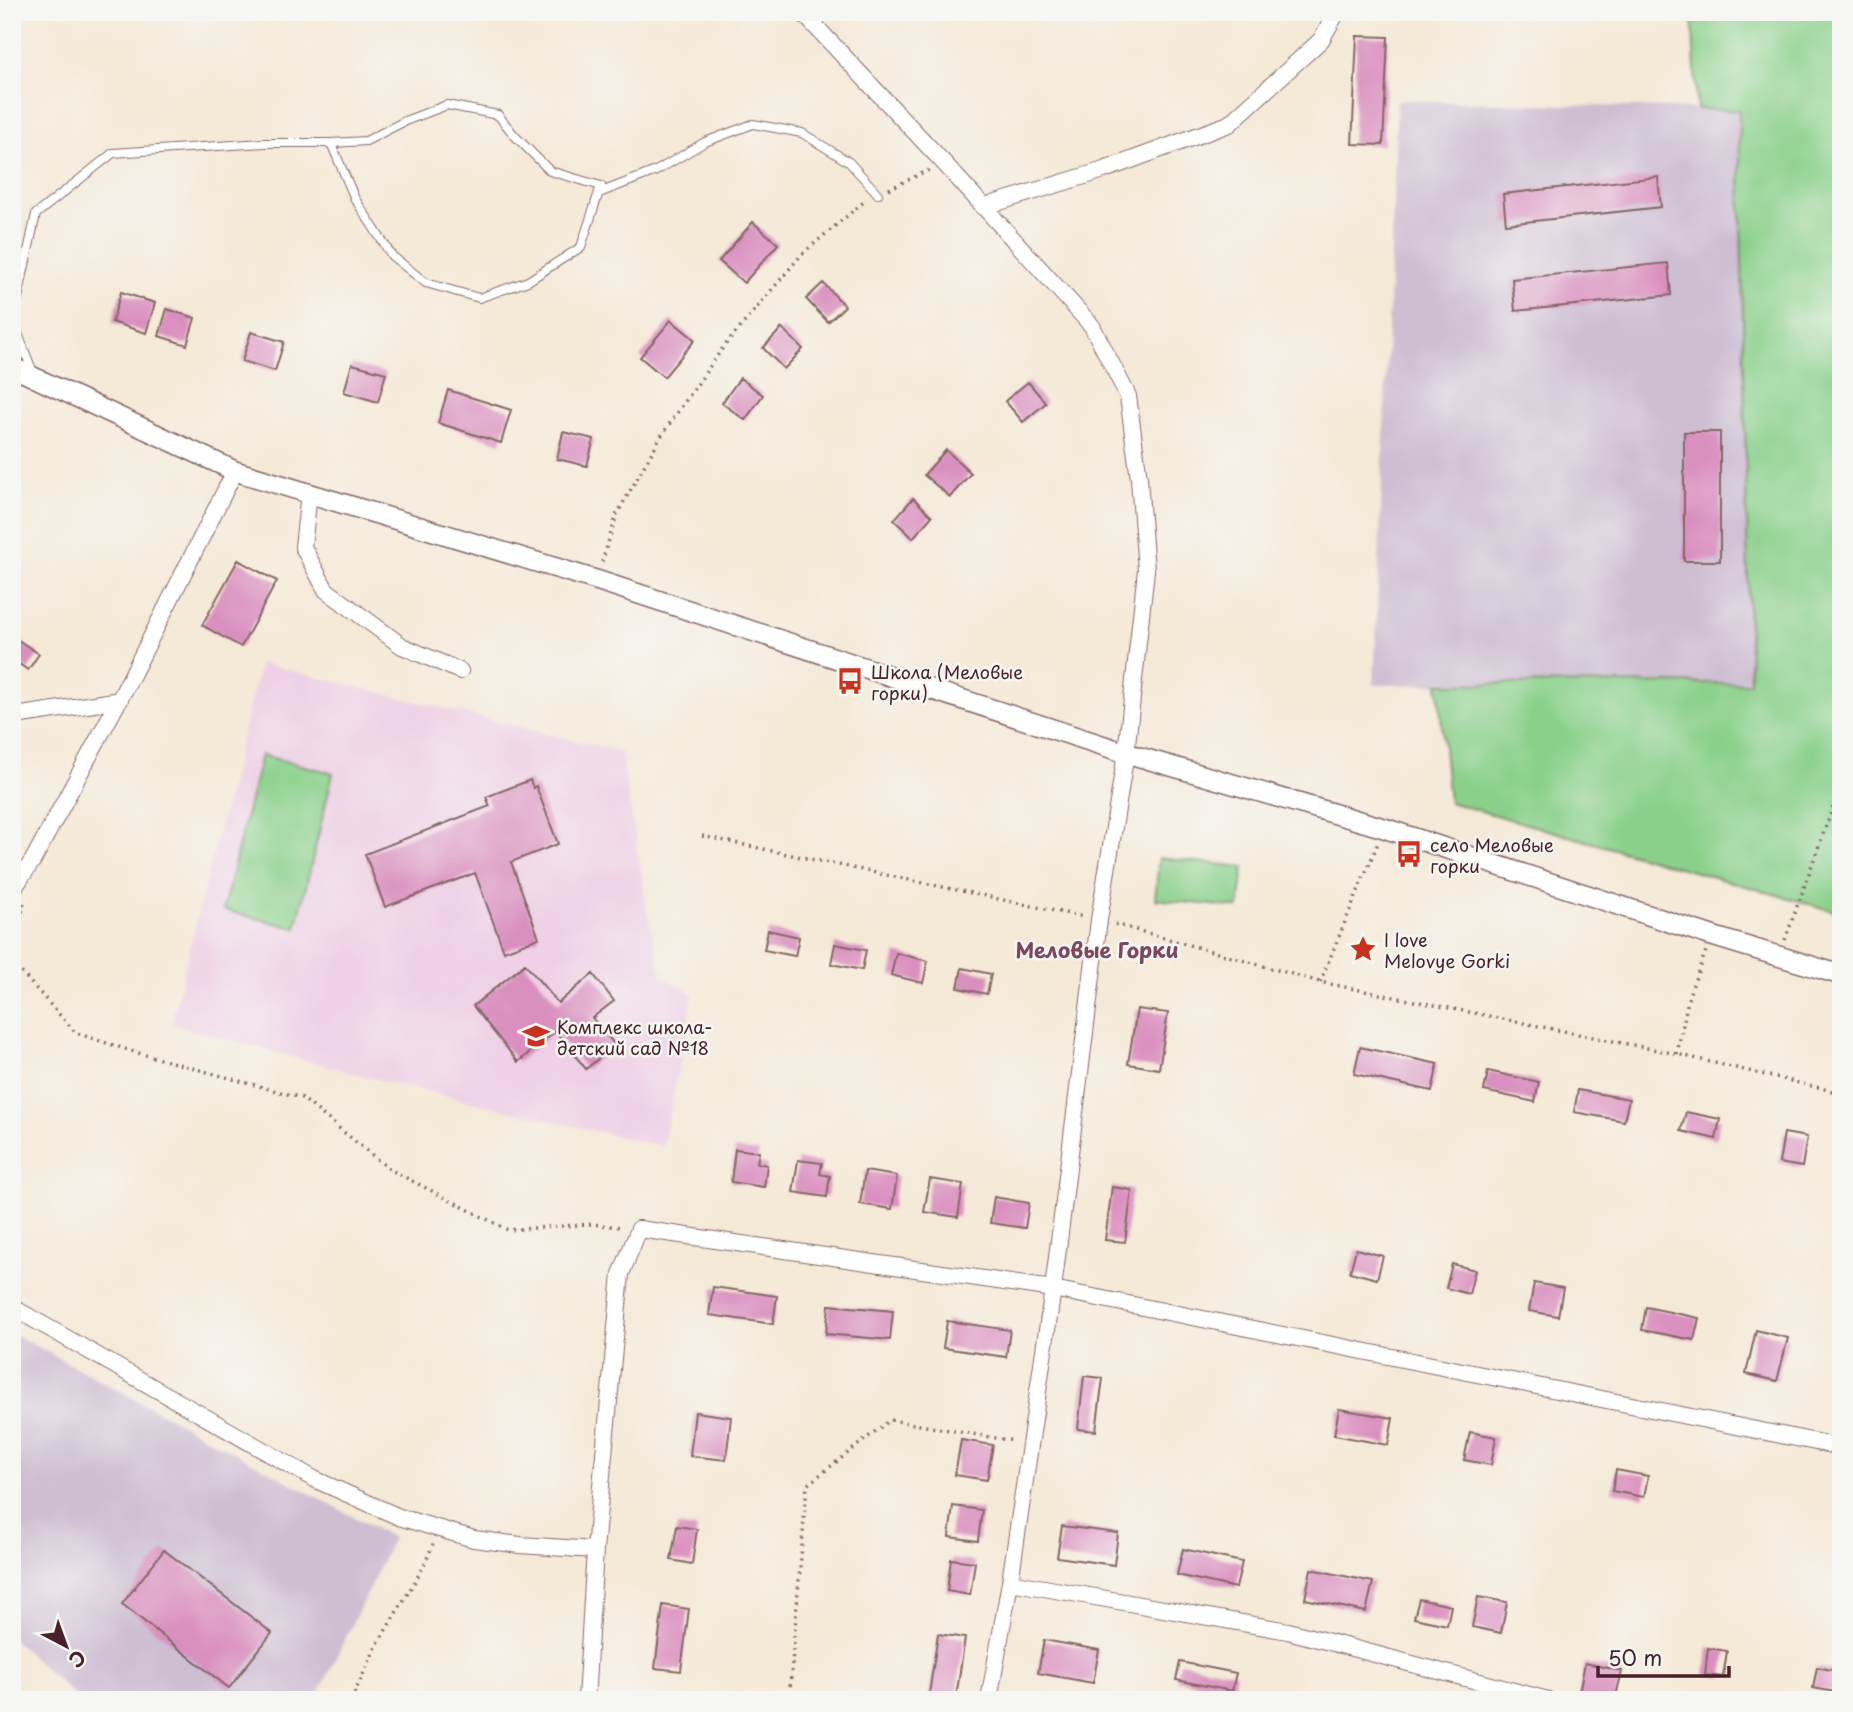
<svg xmlns="http://www.w3.org/2000/svg" width="1853" height="1712" font-family="'Playpen Sans',sans-serif">
	<style>
		.built { fill: #efd0e6 }
		.industrial { fill: #cdbed2 }
		.green { fill: #8ad08b; stroke: #6a785b; stroke-width: 2 }
		.building { fill: #da90bf }
		.lines { fill: none; stroke-linecap: round; stroke-linejoin: round }
		.service-casing { stroke: #866667; stroke-width: 10 }
		.minor-casing { stroke: #866667; stroke-width: 18 }
		.tertiary-casing { stroke: #866667; stroke-width: 22 }
		.path { stroke: #866667; stroke-width: 3.5; stroke-dasharray: 2 5; stroke-linecap: butt }
		.service { stroke: #fff; stroke-width: 8 }
		.minor { stroke: #fff; stroke-width: 16 }
		.tertiary { stroke: #fff; stroke-width: 19 }
		.labels { text-anchor: middle; dominant-baseline: central; stroke-width: 5; stroke-linejoin: round; paint-order: stroke }
		.poi-label { font-size: 18px; fill: #4a1f2b; stroke: #f6f6f2; text-anchor: start }
		.quarter-label { font-size: 21px; font-weight: bold; fill: #7c475f; stroke: #f6f6f2 }
	</style>
	<rect width="100%" height="100%" fill="#f6f6f2"/>
	<filter id="ink" filterUnits="userSpaceOnUse"><feTurbulence type="fractalNoise" baseFrequency=".0143" numOctaves="2"/><feDisplacementMap in="SourceGraphic" scale="14" xChannelSelector="R" yChannelSelector="G"/><feConvolveMatrix kernelMatrix="1 2 1 2 8 2 1 2 1" color-interpolation-filters="sRGB"/></filter>
	<filter id="wash" filterUnits="userSpaceOnUse"><feTurbulence type="fractalNoise" baseFrequency=".00686" numOctaves="4" result="noise"/><feDisplacementMap in="SourceGraphic" scale="28" xChannelSelector="R" yChannelSelector="G"/><feGaussianBlur stdDeviation="1.57" result="paint"/><feColorMatrix in="noise" values="0 0 0 0 0 0 0 0 0 0 0 0 0 0 0 0 0 1.4 0 .05"/><feComposite in="paint" operator="in"/></filter>
	<g filter="url(#wash)">
		<rect width="100%" height="100%" fill="#f5e9d7"/>
		<path class="built" d="M 260,663 L 621,752 L 648,913 L 662,976 L 693,994 L 663,1147 L 375,1079 L 171,1024 Z"/>
		<path class="industrial" d="M 1397,100 L 1739,110 L 1750,683 L 1374,685 Z
			M 12,1333 L 393,1538 L 316,1700 L 80,1700 L 12,1639 Z"/>
		<path class="green" d="M 1692,12 L 1841,12 L 1841,913 L 1449,802 L 1438,684 L 1750,683 L 1739,110 L 1697,109 Z
			M 261,755 L 333,773 L 296,928 L 223,910 Z
			M 1159,858 L 1244,867 L 1239,908 L 1155,899 Z"/>
		<g id="blocks">
			<path class="building" d="M 1357,36 L 1388,37 L 1383,145 L 1352,144 Z
				M 1658,177 L 1661,207 L 1506,224 L 1503,194 Z
				M 753,222 L 778,244 L 744,283 L 719,261 Z
				M 1668,263 L 1671,295 L 1515,311 L 1512,279 Z
				M 823,283 L 845,306 L 828,322 L 806,299 Z
				M 121,292 L 155,303 L 146,333 L 112,322 Z
				M 167,309 L 195,318 L 187,345 L 159,336 Z
				M 671,320 L 695,340 L 664,377 L 640,357 Z
				M 782,328 L 803,349 L 784,369 L 763,348 Z
				M 251,332 L 284,342 L 275,371 L 242,361 Z
				M 352,364 L 386,373 L 378,402 L 344,392 Z
				M 740,378 L 763,395 L 745,420 L 722,403 Z
				M 1028,382 L 1046,403 L 1023,422 L 1005,401 Z
				M 448,390 L 511,410 L 501,443 L 438,423 Z
				M 563,432 L 594,439 L 587,466 L 557,459 Z
				M 1684,432 L 1720,432 L 1720,561 L 1684,561 Z
				M 946,450 L 971,473 L 950,497 L 924,475 Z
				M 913,498 L 932,516 L 913,538 L 894,520 Z
				M 238,560 L 277,581 L 241,647 L 202,625 Z
				M 12,636 L 39,654 L 28,670 L 12,659 Z
				M 530,780 L 533,788 L 536,786 L 558,844 L 511,862 L 539,938 L 504,951 L 475,873 L 385,907 L 365,854 L 490,806 L 486,797 Z
				M 768,930 L 799,937 L 795,956 L 764,950 Z
				M 835,944 L 866,950 L 862,970 L 831,964 Z
				M 896,953 L 928,961 L 923,983 L 891,975 Z
				M 525,964 L 558,1003 L 593,974 L 614,1001 L 592,1018 L 615,1045 L 586,1069 L 555,1031 L 518,1062 L 473,1006 Z
				M 962,968 L 991,974 L 987,994 L 958,988 Z
				M 1137,1009 L 1168,1013 L 1159,1069 L 1128,1064 Z
				M 1360,1047 L 1438,1064 L 1432,1091 L 1354,1074 Z
				M 1488,1071 L 1539,1082 L 1535,1102 L 1484,1091 Z
				M 1578,1090 L 1629,1099 L 1624,1121 L 1574,1112 Z
				M 1686,1112 L 1720,1119 L 1716,1139 L 1681,1131 Z
				M 1784,1133 L 1807,1137 L 1802,1167 L 1779,1163 Z
				M 735,1149 L 759,1152 L 757,1163 L 767,1165 L 764,1187 L 731,1182 Z
				M 798,1160 L 822,1163 L 820,1174 L 830,1176 L 827,1197 L 793,1192 Z
				M 865,1171 L 897,1176 L 892,1209 L 860,1204 Z
				M 930,1179 L 963,1184 L 958,1217 L 924,1212 Z
				M 1112,1187 L 1132,1190 L 1125,1242 L 1105,1240 Z
				M 994,1197 L 1029,1203 L 1025,1228 L 990,1223 Z
				M 1356,1249 L 1383,1256 L 1377,1279 L 1350,1272 Z
				M 1452,1264 L 1475,1270 L 1469,1294 L 1446,1288 Z
				M 1534,1283 L 1563,1288 L 1558,1316 L 1529,1311 Z
				M 713,1287 L 777,1296 L 773,1324 L 709,1315 Z
				M 829,1305 L 893,1311 L 890,1340 L 826,1334 Z
				M 1646,1307 L 1699,1318 L 1694,1340 L 1642,1330 Z
				M 947,1321 L 1010,1330 L 1006,1357 L 943,1348 Z
				M 1756,1330 L 1788,1338 L 1777,1381 L 1746,1374 Z
				M 1084,1376 L 1103,1378 L 1096,1431 L 1078,1429 Z
				M 1339,1409 L 1393,1418 L 1388,1445 L 1334,1435 Z
				M 695,1412 L 731,1417 L 726,1460 L 690,1456 Z
				M 1470,1432 L 1496,1437 L 1491,1465 L 1464,1460 Z
				M 961,1440 L 993,1445 L 987,1480 L 955,1475 Z
				M 1616,1470 L 1648,1476 L 1644,1497 L 1612,1491 Z
				M 953,1506 L 982,1510 L 978,1541 L 949,1537 Z
				M 677,1526 L 697,1529 L 692,1564 L 671,1560 Z
				M 1062,1526 L 1118,1533 L 1114,1565 L 1057,1557 Z
				M 1183,1549 L 1242,1562 L 1236,1588 L 1177,1575 Z
				M 164,1550 L 272,1633 L 229,1688 L 122,1604 Z
				M 951,1559 L 975,1562 L 970,1595 L 947,1591 Z
				M 1311,1569 L 1373,1582 L 1366,1612 L 1305,1599 Z
				M 1478,1597 L 1507,1602 L 1501,1633 L 1472,1627 Z
				M 1419,1599 L 1451,1606 L 1447,1625 L 1414,1618 Z
				M 663,1605 L 689,1609 L 681,1671 L 655,1668 Z
				M 938,1634 L 965,1638 L 956,1698 L 929,1694 Z
				M 1044,1640 L 1099,1650 L 1093,1683 L 1038,1673 Z
				M 1708,1648 L 1727,1651 L 1723,1677 L 1705,1675 Z
				M 1180,1662 L 1236,1673 L 1232,1691 L 1176,1680 Z
				M 1585,1663 L 1622,1671 L 1615,1700 L 1589,1700 L 1578,1697 Z
				M 1817,1667 L 1841,1672 L 1841,1693 L 1813,1688 Z"/>
		</g>
	</g>
	<g filter="url(#ink)">
		<use href="#blocks" fill-opacity="0" stroke="#866667" stroke-width="2"/>
		<g class="lines">
			<defs>
				<path id="service" d="M 599,193 L 656,171 L 705,142 L 753,124 L 802,133 L 849,162 L 878,194
					M 34,375 L 13,321 L 36,214 L 113,153 L 263,143 L 331,143 L 355,199 L 392,256 L 426,283 L 479,298 L 528,281 L 581,247 L 601,186 L 550,171 L 515,136 L 498,115 L 447,105 L 405,121 L 366,141 L 331,143"/>
				<path id="minor" d="M 802,12 L 944,163 L 1092,326 L 1128,396 L 1139,479 L 1146,570 L 1126,753 L 1099,920 L 1053,1289 L 1010,1582 L 989,1700
					M 983,207 L 1104,170 L 1229,124 L 1321,40 L 1337,12
					M 309,493 L 303,547 L 326,590 L 402,646 L 460,671
					M 12,713 L 15,716 L 120,700
					M 12,891 L 33,860 L 125,689 L 235,471
					M 12,1307 L 314,1479 L 399,1517 L 474,1539 L 520,1545 L 595,1550
					M 1010,1582 L 1288,1631 L 1548,1700
					M 586,1700 L 595,1550 L 621,1274 L 639,1229 L 1053,1289 L 1841,1447"/>
				<path id="tertiary" d="M 12,367 L 235,471 L 596,580 L 1126,753 L 1384,828 L 1712,936 L 1841,975"/>
			</defs>
			<use href="#service" class="service-casing"/>
			<use href="#minor" class="minor-casing"/>
			<use href="#tertiary" class="tertiary-casing"/>
			<path class="path" d="M 889,189 L 929,170
				M 602,562 L 617,514 L 661,436 L 722,349 L 802,254 L 866,200
				M 702,836 L 1084,917
				M 1115,924 L 1320,982 L 1677,1054 L 1841,1093
				M 1785,940 L 1835,801 L 1841,773
				M 12,960 L 24,903
				M 12,962 L 76,1033 L 131,1051 L 302,1098 L 389,1169 L 508,1230 L 589,1224 L 623,1227
				M 1320,982 L 1378,843
				M 1677,1054 L 1689,995 L 1706,951
				M 351,1700 L 377,1645 L 424,1566 L 433,1544
				M 789,1700 L 807,1485 L 890,1420 L 1014,1441"/>
			<use href="#service" class="service"/>
			<use href="#minor" class="minor"/>
			<use href="#tertiary" class="tertiary"/>
		</g>
	</g>
	<defs>
		<symbol id="bus-bare" viewBox="-9 -9 18 18"><path d="M-5-6H5V4H4V6H2V4H-2V6H-4V4H-5ZM-3.5-4V0h7V-4ZM-3.5 1.2v1.5H-2V1.2ZM2 1.2v1.5H3.5V1.2Z" fill="#c8321e" stroke="#f6f6f2" stroke-width="2.5" paint-order="stroke"/></symbol>
		<symbol id="sight-bare" viewBox="-9 -9 18 18"><path d="M0-6L1.8-2.2L6-1.7L2.9 1.2L3.7 5.4L0 3.3L-3.7 5.4L-2.9 1.2L-6-1.7L-1.8-2.2Z" fill="#c8321e" stroke="#f6f6f2" stroke-width="2.5" paint-order="stroke"/></symbol>
		<symbol id="school-bare" viewBox="-9 -9 18 18"><path d="M0-5L7-2L0 1L-7-2ZM-4 1L0 2.5L4 1V4Q0 6-4 4Z" fill="#c8321e" stroke="#f6f6f2" stroke-width="2.5" paint-order="stroke"/></symbol>
	</defs>
	<g fill-rule="evenodd">
		<use href="#bus-bare" x="831" y="662" width="38" height="38"/>
		<use href="#bus-bare" x="1390" y="835" width="38" height="38"/>
		<use href="#sight-bare" x="1344" y="930" width="38" height="38"/>
		<use href="#school-bare" x="517" y="1017" width="38" height="38"/>
	</g>
	<g class="labels">
		<g class="poi-label">
			<text x="871" y="671">Школа (Меловые<tspan x="871" dy="21">горки)</tspan></text>
			<text x="1430" y="844">село Меловые<tspan x="1430" dy="21">горки</tspan></text>
			<text x="1384" y="939">I love<tspan x="1384" dy="21">Melovye Gorki</tspan></text>
			<text x="557" y="1026">Комплекс школа-<tspan x="557" dy="21">детский сад №18</tspan></text>
		</g>
		<g class="quarter-label">
			<text x="1097" y="949">Меловые Горки</text>
		</g>
	</g>
	<rect width="1853" height="1712" fill="none" stroke="#f6f6f2" stroke-width="42"/>
	<g transform="translate(66 1646) rotate(139)" stroke="#f6f6f2" stroke-width="5" paint-order="stroke">
	<path d="M0-5L12 26L0 18L-12 26Z" fill="#4a1f2b"/>
	<text y="-10" font-size="19" font-weight="bold" text-anchor="middle" fill="#4a1f2b">С</text>
	</g>
	<path d="M1598 1666v10h131v-10" fill="none" stroke="#4a1f2b" stroke-width="3.5"/>
	<text x="1608" y="1666" font-size="21" fill="#4a1f2b" stroke="#f6f6f2" stroke-width="5" paint-order="stroke">50 m</text>
</svg>
